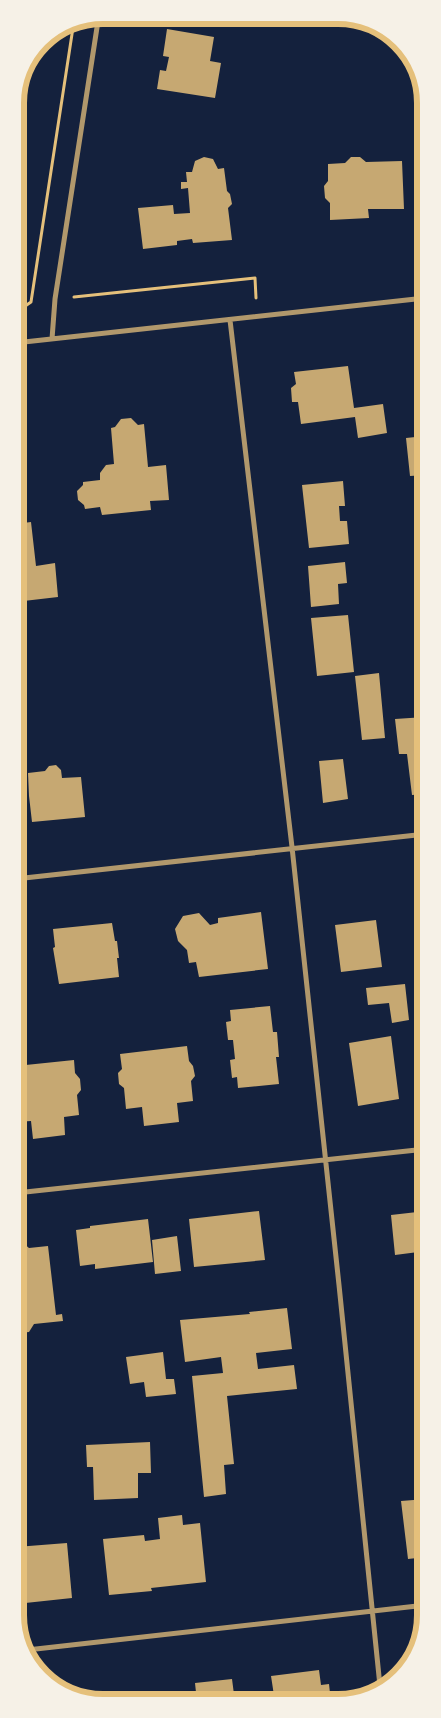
<svg xmlns="http://www.w3.org/2000/svg" width="441" height="1718" font-family="'Work Sans',sans-serif">
	<style>
		.building { fill: #c6a872 }
		.lines { fill: none; stroke-linecap: round; stroke-linejoin: round }
		.path { stroke: #e5c07b; stroke-width: 3 }
		.minor { stroke: #b1986c; stroke-width: 5 }
		.rim { fill: none; stroke: #e5c07b; stroke-width: 6 }
	</style>
	<rect width="100%" height="100%" fill="#14213d"/>
	<path class="building" d="M 167,29 L 214,37 L 210,61 L 221,63 L 215,98 L 157,89 L 160,70 L 166,71 L 169,57 L 163,56 Z
		M 204,157 L 213,159 L 218,169 L 224,168 L 227,191 L 230,194 L 232,204 L 228,208 L 232,240 L 193,243 L 192,239 L 177,241 L 177,245 L 143,249 L 138,208 L 173,205 L 174,214 L 190,213 L 188,188 L 181,189 L 181,182 L 187,182 L 186,172 L 192,172 L 195,161 Z
		M 351,157 L 360,157 L 366,162 L 402,161 L 404,209 L 368,209 L 369,218 L 330,220 L 330,203 L 325,198 L 324,186 L 328,181 L 328,164 L 345,163 Z
		M 348,366 L 354,408 L 383,404 L 387,433 L 358,438 L 355,417 L 301,424 L 298,402 L 292,402 L 291,388 L 296,384 L 294,372 Z
		M 131,418 L 138,425 L 144,424 L 148,467 L 166,465 L 169,500 L 150,501 L 151,510 L 102,515 L 100,507 L 85,509 L 84,505 L 78,500 L 77,491 L 83,485 L 83,482 L 100,480 L 100,473 L 106,465 L 114,464 L 111,428 L 115,427 L 121,419 Z
		M 425,436 L 425,475 L 410,476 L 406,438 Z
		M 343,481 L 345,506 L 339,506 L 340,521 L 347,521 L 349,544 L 309,548 L 302,485 Z
		M 31,522 L 36,566 L 55,563 L 58,597 L 15,602 L 15,524 Z
		M 345,562 L 347,583 L 338,584 L 339,604 L 311,607 L 308,566 Z
		M 348,615 L 354,672 L 317,676 L 311,618 Z
		M 379,673 L 385,738 L 362,740 L 355,676 Z
		M 425,717 L 425,794 L 412,795 L 407,754 L 399,754 L 395,719 Z
		M 343,759 L 348,799 L 323,803 L 319,761 Z
		M 56,765 L 61,770 L 62,778 L 81,777 L 85,817 L 32,822 L 29,796 L 28,773 L 45,771 L 49,766 Z
		M 261,912 L 268,969 L 199,977 L 196,962 L 189,963 L 187,950 L 178,941 L 175,929 L 183,916 L 199,913 L 210,925 L 218,923 L 218,918 Z
		M 376,920 L 382,967 L 341,972 L 335,925 Z
		M 112,923 L 115,941 L 117,941 L 119,958 L 117,958 L 119,977 L 59,984 L 53,948 L 55,947 L 53,929 Z
		M 405,984 L 409,1020 L 392,1023 L 389,1003 L 368,1005 L 366,988 Z
		M 270,1006 L 273,1032 L 277,1032 L 279,1057 L 276,1057 L 279,1084 L 238,1088 L 237,1077 L 232,1078 L 230,1060 L 235,1059 L 233,1040 L 228,1040 L 226,1022 L 231,1021 L 230,1010 Z
		M 391,1036 L 399,1099 L 358,1106 L 349,1043 Z
		M 187,1046 L 189,1061 L 193,1066 L 195,1076 L 191,1081 L 193,1101 L 177,1103 L 179,1122 L 144,1126 L 142,1107 L 126,1109 L 124,1088 L 119,1084 L 118,1073 L 122,1069 L 120,1054 Z
		M 74,1060 L 75,1073 L 80,1079 L 81,1090 L 77,1095 L 79,1115 L 64,1117 L 65,1135 L 33,1139 L 31,1121 L 16,1122 L 16,1066 Z
		M 259,1211 L 265,1260 L 194,1267 L 189,1219 Z
		M 426,1211 L 426,1251 L 395,1255 L 391,1215 Z
		M 148,1219 L 153,1262 L 95,1269 L 95,1264 L 80,1266 L 76,1230 L 90,1228 L 90,1226 Z
		M 177,1236 L 181,1271 L 155,1274 L 152,1240 Z
		M 22,1242 L 29,1248 L 48,1246 L 56,1315 L 62,1314 L 63,1321 L 34,1324 L 29,1332 L 19,1333 L 16,1329 L 16,1249 Z
		M 417,1293 L 426,1293 L 426,1327 L 420,1327 Z
		M 287,1308 L 292,1349 L 256,1353 L 258,1369 L 294,1365 L 297,1389 L 227,1396 L 234,1464 L 224,1465 L 226,1494 L 204,1497 L 192,1376 L 223,1373 L 221,1357 L 185,1362 L 180,1320 L 250,1314 L 249,1312 Z
		M 163,1352 L 166,1379 L 174,1379 L 176,1394 L 146,1397 L 144,1382 L 130,1384 L 126,1357 Z
		M 150,1442 L 151,1473 L 138,1473 L 138,1498 L 94,1500 L 93,1467 L 87,1467 L 86,1445 Z
		M 426,1499 L 426,1557 L 408,1559 L 401,1501 Z
		M 182,1515 L 183,1525 L 200,1523 L 206,1582 L 151,1588 L 152,1591 L 109,1595 L 103,1539 L 144,1535 L 145,1541 L 160,1539 L 158,1518 Z
		M 67,1543 L 72,1598 L 16,1604 L 16,1547 Z
		M 319,1670 L 321,1685 L 329,1684 L 331,1702 L 275,1702 L 271,1676 Z
		M 232,1679 L 235,1702 L 197,1702 L 195,1683 Z"/>
	<g class="lines">
		<path class="path" d="M 74,297 L 255,278 L 256,298
			M 15,313 L 31,302 L 74,21"/>
		<path class="minor" d="M 230,320 L 292,847 L 339,1285 L 380,1686
			M 52,339 L 55,299 L 98,21
			M 15,343 L 425,298
			M 15,879 L 426,834
			M 16,1193 L 426,1149
			M 27,1650 L 426,1605"/>
	</g>
	<path d="M0 0H441V1718H0ZM103 24H338A79 79 0 0 1 417 103V1615A79 79 0 0 1 338 1694H103A79 79 0 0 1 24 1615V103A79 79 0 0 1 103 24Z" fill="#f6f1e7" fill-rule="evenodd"/>
	<path class="rim" d="M103 24H338A79 79 0 0 1 417 103V1615A79 79 0 0 1 338 1694H103A79 79 0 0 1 24 1615V103A79 79 0 0 1 103 24Z"/>
</svg>
